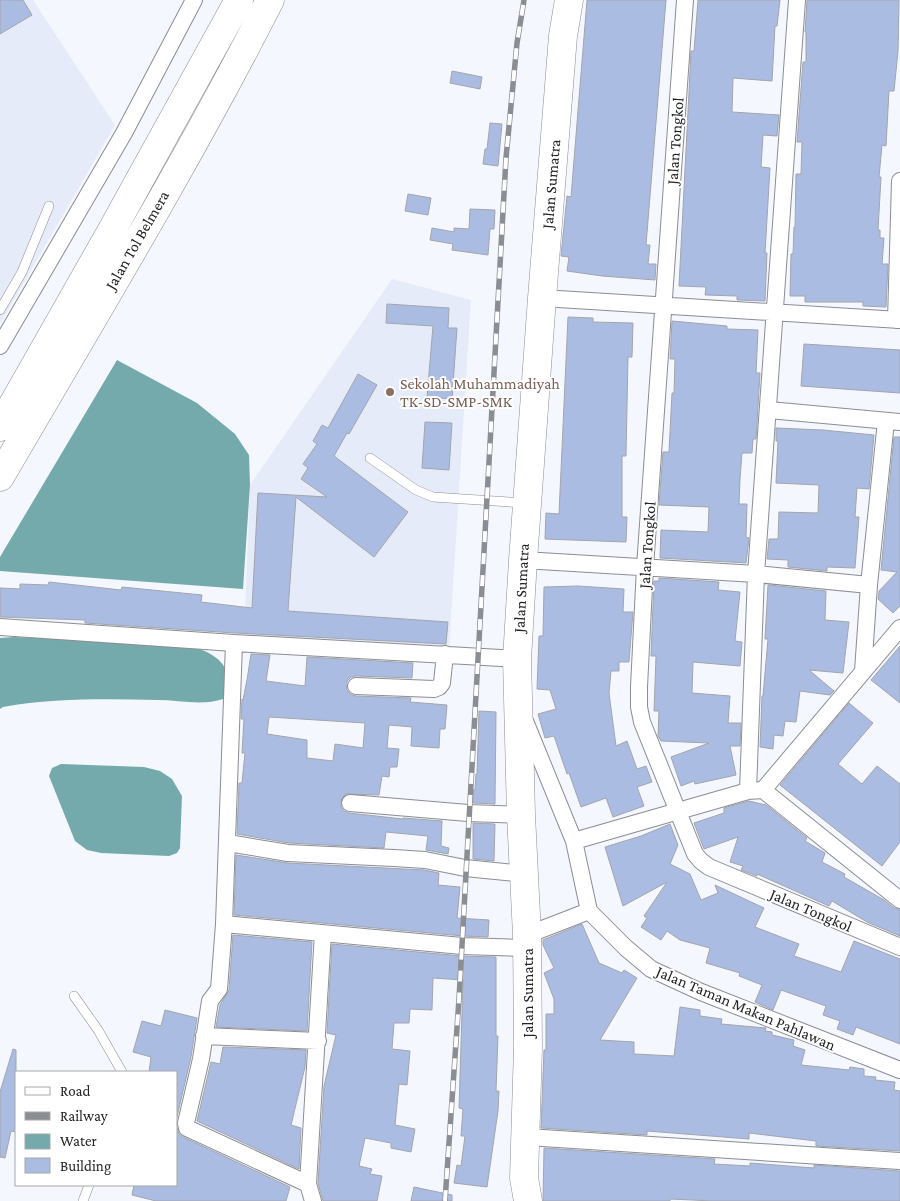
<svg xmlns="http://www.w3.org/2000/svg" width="900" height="1201" font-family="'Crimson Pro',serif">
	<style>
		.built { fill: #e5ebf9 }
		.water { fill: #74aaac }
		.building { fill: #abbce2; stroke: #a2a5ac; fill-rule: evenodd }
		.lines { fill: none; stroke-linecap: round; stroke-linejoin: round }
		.service-casing { stroke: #8a8d93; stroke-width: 10 }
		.minor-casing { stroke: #8a8d93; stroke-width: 18 }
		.trunk-casing { stroke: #8a8d93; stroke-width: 29 }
		.motorway-casing { stroke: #8a8d93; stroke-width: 29 }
		.service { stroke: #fff; stroke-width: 9 }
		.minor { stroke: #fff; stroke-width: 16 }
		.trunk { stroke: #fff; stroke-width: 28 }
		.motorway { stroke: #fff; stroke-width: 28 }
		.rail-casing { stroke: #8a8d91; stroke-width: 5.5 }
		.rail { stroke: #fff; stroke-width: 4; stroke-dasharray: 11; stroke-linecap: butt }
		.education-dot { fill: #8d6e63; stroke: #fff; stroke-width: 2 }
		.labels { text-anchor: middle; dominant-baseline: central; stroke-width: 4; stroke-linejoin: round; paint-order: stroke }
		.street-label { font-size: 16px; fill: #202224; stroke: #fff }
		.education-label { font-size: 16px; fill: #785e54; stroke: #fff; text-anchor: start }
	</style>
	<rect width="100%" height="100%" fill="#f4f7fe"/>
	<path class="built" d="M 0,0 L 33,0 L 115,125 L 0,324 Z
		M 392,279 L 471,300 L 449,651 L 244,640 L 250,485 Z"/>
	<path class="water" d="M 117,360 L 197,403 L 235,434 L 249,455 L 250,485 L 243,589 L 0,571 L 0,557 Z
		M 14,637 L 186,645 C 215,652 238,666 223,699 C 203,706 178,700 158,700 C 106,699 54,698 3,707 L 0,709 L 0,638 Z
		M 61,764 L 144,767 L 160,771 L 172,779 L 182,796 L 180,848 L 177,853 L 169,856 L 101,853 L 87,850 L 75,841 L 49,776 L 52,768 Z"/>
	<path class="building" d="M 0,0 L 23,0 L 32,15 L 0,34 Z
		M 587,0 L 666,0 L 646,245 L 650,245 L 648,264 L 656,264 L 655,280 L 602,276 L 567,271 L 569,257 L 561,256 L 567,196 L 571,197 Z
		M 698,0 L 780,0 L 777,26 L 775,26 L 772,81 L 733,78 L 732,112 L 779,115 L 777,136 L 763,135 L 761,167 L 770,168 L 765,253 L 767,253 L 765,301 L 737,300 L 737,296 L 705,295 L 706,287 L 679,286 L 689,92 L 691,51 L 694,51 Z
		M 807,0 L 899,0 L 898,51 L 894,91 L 889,91 L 886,146 L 882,145 L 879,177 L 881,177 L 878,230 L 880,230 L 880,238 L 884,238 L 882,264 L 888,264 L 886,307 L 863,306 L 863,302 L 805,302 L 805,296 L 790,296 L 791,254 L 793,254 L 794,227 L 795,227 L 796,174 L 801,174 L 802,142 L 797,142 L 803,62 L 806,62 L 806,32 L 805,32 Z
		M 452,71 L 482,77 L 480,89 L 450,83 Z
		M 490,123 L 502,124 L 498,166 L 483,164 L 485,149 L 487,149 Z
		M 408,194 L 431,198 L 428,215 L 405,211 Z
		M 470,209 L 495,210 L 494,229 L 490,229 L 488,255 L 452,250 L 453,244 L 430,240 L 432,228 L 454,232 L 454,228 L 469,229 Z
		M 387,304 L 449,308 L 448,328 L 457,328 L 452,399 L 427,397 L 433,326 L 386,323 Z
		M 568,317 L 593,318 L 593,322 L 633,323 L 632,357 L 628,357 L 626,456 L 622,456 L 622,517 L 627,517 L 626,542 L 545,539 L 546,513 L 559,514 Z
		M 672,321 L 727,326 L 727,329 L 758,330 L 756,373 L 760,373 L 756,439 L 753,439 L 752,453 L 742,453 L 740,479 L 739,504 L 747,504 L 746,537 L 749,538 L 746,563 L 660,558 L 661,530 L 708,532 L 709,507 L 659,505 L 663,452 L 669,452 L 672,393 L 674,393 L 675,359 L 670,359 Z
		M 804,344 L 900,350 L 900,393 L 801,386 Z
		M 358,374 L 377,385 L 349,434 L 347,433 L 334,456 L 408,512 L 374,557 L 296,497 L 288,611 L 448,622 L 446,644 L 235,633 L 85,623 L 85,620 L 0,617 L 0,588 L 20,589 L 20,584 L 48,585 L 49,582 L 121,590 L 122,587 L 202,595 L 201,602 L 252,608 L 258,493 L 327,497 L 301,479 L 308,468 L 303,464 L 317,444 L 313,441 L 322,425 L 328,428 Z
		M 425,422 L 452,423 L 449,470 L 422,468 Z
		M 776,428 L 823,430 L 874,435 L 869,489 L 857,488 L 855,517 L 859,517 L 855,568 L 827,567 L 827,571 L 788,567 L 788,560 L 767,559 L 769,539 L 778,539 L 779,512 L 818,513 L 819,485 L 776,483 L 778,441 L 776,441 Z
		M 894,437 L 900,437 L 900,606 L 893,613 L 878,599 L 879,591 L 897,572 L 881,570 Z
		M 659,578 L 719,582 L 718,590 L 740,592 L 735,641 L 742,642 L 740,666 L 693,662 L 692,693 L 730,696 L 728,723 L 741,723 L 740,746 L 730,746 L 736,775 L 695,784 L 694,781 L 681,786 L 671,757 L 709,743 L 661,741 L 658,736 L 659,711 L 654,711 L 656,656 L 651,656 L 654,581 L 659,581 Z
		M 768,585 L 826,591 L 825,620 L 849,622 L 843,673 L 809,670 L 834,691 L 830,695 L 800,691 L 796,722 L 785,721 L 783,736 L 774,735 L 773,749 L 760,747 L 762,696 L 763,696 L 768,639 L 765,639 Z
		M 578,586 L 624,589 L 623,612 L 633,612 L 629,662 L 619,662 L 619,671 L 611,671 L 609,693 L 616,746 L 627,741 L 637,769 L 646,766 L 652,782 L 637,787 L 644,806 L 613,817 L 606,798 L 581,807 L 569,773 L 567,774 L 554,736 L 545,738 L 538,714 L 556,709 L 550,690 L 537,689 L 539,636 L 543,636 L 544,587 Z
		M 900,646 L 900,703 L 871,680 Z
		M 251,654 L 270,655 L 266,681 L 305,686 L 307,657 L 413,663 L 412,678 L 356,676 L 351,677 L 347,681 L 347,690 L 350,694 L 356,696 L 411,698 L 410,702 L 447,705 L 445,729 L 440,729 L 439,748 L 411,746 L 412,727 L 389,725 L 387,748 L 399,749 L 397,767 L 390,767 L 389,777 L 382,776 L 379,795 L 346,794 L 342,798 L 341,807 L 344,811 L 349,813 L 403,819 L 403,818 L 442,821 L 441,846 L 449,848 L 448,854 L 426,850 L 428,836 L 386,832 L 384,848 L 289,843 L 237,834 L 239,783 L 242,783 L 245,753 L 242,753 L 244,719 L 241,719 L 242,699 L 243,700 L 247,680 ZM 269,717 L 365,723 L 363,748 L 335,744 L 333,761 L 307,758 L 307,740 L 267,734 Z
		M 849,703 L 873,723 L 838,764 L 862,784 L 877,766 L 900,784 L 900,842 L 882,866 L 780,785 Z
		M 479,711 L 496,712 L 495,804 L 473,803 L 473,790 L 475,790 L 476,774 L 477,774 Z
		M 749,801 L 766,805 L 807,838 L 805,841 L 825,853 L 822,862 L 845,874 L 844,877 L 884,900 L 894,908 L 900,910 L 900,936 L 867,922 L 832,901 L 829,906 L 757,874 L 757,876 L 741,870 L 743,866 L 730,862 L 738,837 L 704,849 L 694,823 L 724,813 L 724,808 Z
		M 473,823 L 495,824 L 494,861 L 473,859 Z
		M 670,824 L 678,845 L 670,864 L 690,874 L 701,900 L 718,893 L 715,885 L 764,908 L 755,927 L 799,944 L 794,956 L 841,972 L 854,941 L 900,959 L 900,1044 L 856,1027 L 853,1035 L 837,1029 L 840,1021 L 823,1015 L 826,1006 L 781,990 L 773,1010 L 755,1002 L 762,985 L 739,976 L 740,973 L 706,963 L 710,948 L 680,940 L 667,931 L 661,940 L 641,927 L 647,918 L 644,916 L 667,882 L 623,906 L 605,847 L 641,836 Z
		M 236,855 L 288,863 L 424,870 L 439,873 L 438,885 L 460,887 L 457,918 L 489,920 L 488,937 L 463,936 L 234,915 Z
		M 582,924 L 599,963 L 622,973 L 624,970 L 637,978 L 600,1040 L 634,1042 L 634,1054 L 674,1056 L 680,1007 L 700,1010 L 700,1016 L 722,1019 L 721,1024 L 766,1028 L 765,1031 L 772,1032 L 772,1035 L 794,1040 L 793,1046 L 805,1050 L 801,1065 L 849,1070 L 850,1067 L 864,1069 L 864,1076 L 876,1077 L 875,1080 L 895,1082 L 894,1090 L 900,1091 L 900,1151 L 816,1146 L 816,1141 L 749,1133 L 749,1139 L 647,1131 L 647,1135 L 541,1128 L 544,1050 L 546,1050 L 546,1014 L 554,1014 L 554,999 L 544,973 L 554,968 L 543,945 L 543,940 Z
		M 233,935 L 312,942 L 307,1031 L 216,1027 L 220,1005 L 229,990 Z
		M 332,944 L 461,956 L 496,957 L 496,1036 L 498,1036 L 496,1091 L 499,1091 L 498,1111 L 487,1187 L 454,1183 L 457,1165 L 461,1166 L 465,1136 L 461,1136 L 463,1109 L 459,1108 L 463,980 L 433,978 L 432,1010 L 410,1009 L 409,1023 L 394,1023 L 392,1049 L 410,1051 L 407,1085 L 399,1084 L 395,1125 L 415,1129 L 411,1152 L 391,1148 L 391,1143 L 365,1138 L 359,1166 L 372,1169 L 370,1174 L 382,1176 L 377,1201 L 323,1201 L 318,1183 L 324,1086 L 336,1035 L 327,1033 Z
		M 165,1010 L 197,1018 L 191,1057 L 176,1121 L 176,1072 L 149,1072 L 151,1057 L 133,1052 L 142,1021 L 161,1026 Z
		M 223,1047 L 306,1050 L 305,1067 L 291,1125 L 301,1128 L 299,1169 L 197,1121 L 211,1062 L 220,1064 Z
		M 13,1049 L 16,1050 L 16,1132 L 11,1131 L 5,1158 L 0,1157 L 0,1092 Z
		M 176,1125 L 179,1134 L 183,1137 L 290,1187 L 286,1201 L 156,1201 L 132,1195 L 134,1185 L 176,1185 Z
		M 544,1148 L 715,1159 L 714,1164 L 750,1166 L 750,1163 L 801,1167 L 814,1168 L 814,1165 L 900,1171 L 900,1201 L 713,1201 L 670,1199 L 670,1201 L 543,1201 Z
		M 414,1187 L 452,1195 L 452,1201 L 411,1201 Z"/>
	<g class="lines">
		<defs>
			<path id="service" d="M 0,310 L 22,272 L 49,206
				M 370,458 L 416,490 L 433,497 L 524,503
				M 74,996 L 98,1030 L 122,1072
				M 83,1201 L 89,1185"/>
			<path id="minor" d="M 685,0 L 645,567 L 639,687 L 639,707 L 642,722 L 695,854 L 701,861 L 709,867 L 900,947
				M 542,298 L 900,320
				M 896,320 L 900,181
				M 0,346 L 124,133 L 194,0
				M 769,410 L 900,422
				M 523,560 L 756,574 L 869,585
				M 0,627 L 234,643 L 517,659
				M 863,671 L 869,585 L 886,421
				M 356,686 L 434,689 L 439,687 L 442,683 L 445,654
				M 525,721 L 574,841 L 589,911 L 626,948 L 651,969 L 701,992 L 900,1070
				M 763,790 L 900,628
				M 748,791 L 756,574 L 797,0
				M 350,803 L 468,813 L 521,815
				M 574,841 L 748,791 L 763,790 L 900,900
				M 228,843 L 288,853 L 394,858 L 425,860 L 465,868 L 525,874
				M 224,924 L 234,643
				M 527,935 L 589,911
				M 204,1036 L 318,1041
				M 527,1137 L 900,1161
				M 308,1184 L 187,1128 L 186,1123 L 201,1059 L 210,1001 L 219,989 L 224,924 L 462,946 L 527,948
				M 313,1201 L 308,1184 L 323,933"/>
			<path id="trunk" d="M 528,1201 L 524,1178 L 528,1047 L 527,935 L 521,815 L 517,659 L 523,560 L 542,298 L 563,36 L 569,0"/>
			<path id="motorway" d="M 0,427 L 112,230 L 239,0
				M 0,477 C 92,319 187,163 270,0"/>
		</defs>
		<use href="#service" class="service-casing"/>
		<use href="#minor" class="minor-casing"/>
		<use href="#trunk" class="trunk-casing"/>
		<use href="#motorway" class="motorway-casing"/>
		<use href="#service" class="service"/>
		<use href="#minor" class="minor"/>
		<use href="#trunk" class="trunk"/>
		<use href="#motorway" class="motorway"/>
		<defs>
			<path id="rail" d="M 445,1201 L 459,999 L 506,158 L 517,43 L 524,0"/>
		</defs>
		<use href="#rail" class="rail-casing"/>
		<use href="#rail" class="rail"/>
	</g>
	<circle class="education-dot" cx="390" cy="392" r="5"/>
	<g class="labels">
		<g class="street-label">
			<text transform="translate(675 141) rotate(-86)">Jalan Tongkol</text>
			<text transform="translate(551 184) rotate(-85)">Jalan Sumatra</text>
			<text transform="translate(137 240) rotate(-60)">Jalan Tol Belmera</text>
			<text transform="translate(647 545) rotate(-86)">Jalan Tongkol</text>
			<text transform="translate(521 588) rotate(-87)">Jalan Sumatra</text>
			<text transform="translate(811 910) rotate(23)">Jalan Tongkol</text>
			<text transform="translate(527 993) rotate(-90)">Jalan Sumatra</text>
			<text transform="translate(746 1008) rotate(23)">Jalan Taman Makan Pahlawan</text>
		</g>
		<g class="education-label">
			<text x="400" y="383">Sekolah Muhammadiyah<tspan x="400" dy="18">TK-SD-SMP-SMK</tspan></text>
		</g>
	</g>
	<rect x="15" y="1071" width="162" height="115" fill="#ffffff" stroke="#a6a7a7"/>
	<rect x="25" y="1087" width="25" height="8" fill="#ffffff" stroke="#a6a7a7"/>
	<text x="60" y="1096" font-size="15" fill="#202224">Road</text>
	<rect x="25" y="1112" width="25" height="8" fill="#8a8d91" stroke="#a6a7a7"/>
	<text x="60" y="1121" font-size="15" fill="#202224">Railway</text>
	<rect x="25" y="1134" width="25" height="15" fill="#74aaac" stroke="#a6a7a7"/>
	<text x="60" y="1146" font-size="15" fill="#202224">Water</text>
	<rect x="25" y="1158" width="25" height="15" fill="#abbce2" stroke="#a6a7a7"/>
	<text x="60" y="1171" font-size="15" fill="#202224">Building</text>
</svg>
